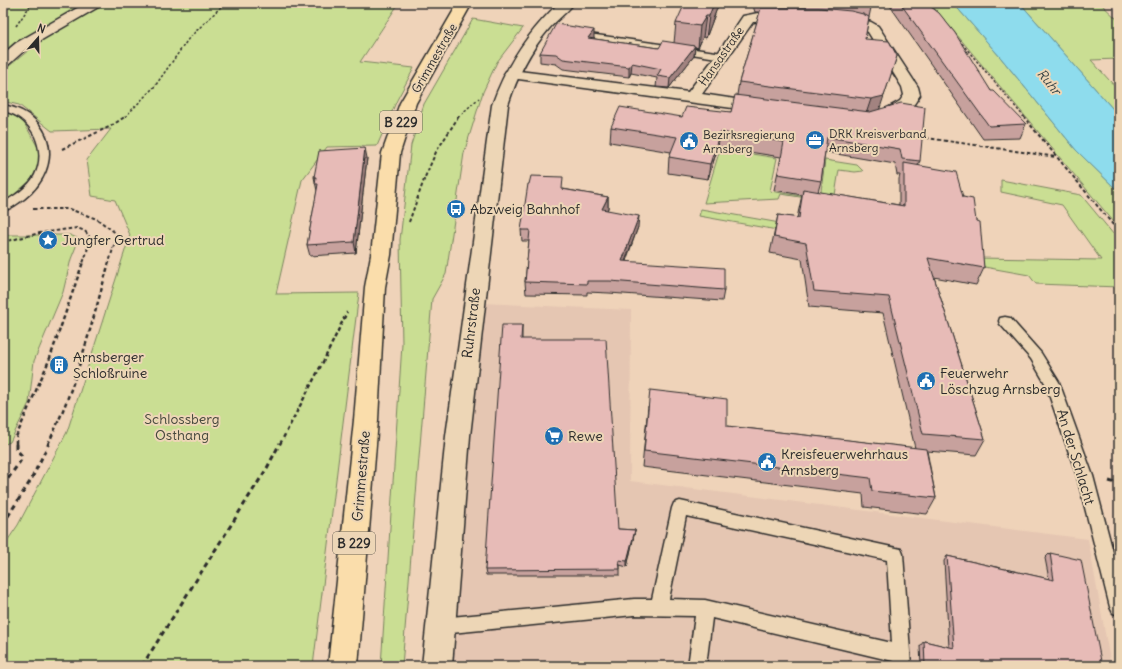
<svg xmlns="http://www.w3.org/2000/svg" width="1122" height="669" font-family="Delius,sans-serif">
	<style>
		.built { fill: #e5c6b2 }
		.green { fill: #cade93; stroke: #7a845f }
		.water { fill: #8edced; stroke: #66959f }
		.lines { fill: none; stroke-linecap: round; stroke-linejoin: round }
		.service-casing { stroke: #2b2b2b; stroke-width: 3 }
		.minor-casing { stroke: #2b2b2b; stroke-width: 3 }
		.secondary-casing { stroke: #2b2b2b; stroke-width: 3 }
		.primary-casing { stroke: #2b2b2b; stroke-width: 3 }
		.path-far3 { stroke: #2b2b2b; stroke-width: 1.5; stroke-dasharray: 2.5 2; stroke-linecap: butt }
		.path-far2 { stroke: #2b2b2b; stroke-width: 2; stroke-dasharray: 3.5 2.5; stroke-linecap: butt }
		.path-far1 { stroke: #2b2b2b; stroke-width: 2.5; stroke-dasharray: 4 3; stroke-linecap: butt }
		.path { stroke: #2b2b2b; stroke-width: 3; stroke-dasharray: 5 4; stroke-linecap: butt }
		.service { fill: #edd6b6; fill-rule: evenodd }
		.minor { fill: #edd6b6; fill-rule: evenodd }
		.secondary { fill: #edd6b6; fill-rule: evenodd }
		.primary { fill: #faddab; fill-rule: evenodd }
		.wall { fill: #c7a19d; stroke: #2b2b2b; fill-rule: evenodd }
		.shaded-wall { fill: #a28380; stroke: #2b2b2b }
		.building { fill: #e7bbb7; stroke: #2b2b2b }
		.labels { text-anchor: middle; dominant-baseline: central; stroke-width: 4; stroke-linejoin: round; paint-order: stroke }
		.far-street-label { font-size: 12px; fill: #2b2b2b; stroke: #edd6b6 }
		.far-poi-label { font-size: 12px; fill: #2b2b2b; stroke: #edd6b6; text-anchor: start }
		.far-water-label { font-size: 13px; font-style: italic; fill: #3a4648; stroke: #edd6b6 }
		.shield { fill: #edd6b6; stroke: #655e55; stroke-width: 1 }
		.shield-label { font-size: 13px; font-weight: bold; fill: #2b2b2b }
		.poi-label { font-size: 14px; fill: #2b2b2b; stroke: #edd6b6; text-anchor: start }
		.street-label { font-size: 14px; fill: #2b2b2b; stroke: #edd6b6 }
		.park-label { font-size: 14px; fill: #43463b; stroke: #edd6b6 }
	</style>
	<rect width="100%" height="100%" fill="#efd3b9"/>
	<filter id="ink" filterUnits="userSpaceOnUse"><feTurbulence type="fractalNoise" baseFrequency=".025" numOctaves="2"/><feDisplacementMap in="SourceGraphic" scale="8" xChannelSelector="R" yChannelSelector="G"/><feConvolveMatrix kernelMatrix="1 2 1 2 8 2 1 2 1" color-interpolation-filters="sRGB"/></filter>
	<g filter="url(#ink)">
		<path class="built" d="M 482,303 L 631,310 L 630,481 L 1088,539 L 1111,666 L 449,666 Z"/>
		<path class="green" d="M 3,3 L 89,3 L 3,58 Z
			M 111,3 L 399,3 L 360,62 L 414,68 L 397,100 L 377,146 L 327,147 L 302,180 L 276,294 L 359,293 L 313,666 L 3,666 L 3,547 L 18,525 L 67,432 L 130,235 L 115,200 L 92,196 L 87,160 L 111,129 L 52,131 L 19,105 L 6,102 L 7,111 L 23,121 L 40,151 L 41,160 L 31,180 L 3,204 L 3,71 L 50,33 L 93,10 Z
			M 930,3 L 953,3 L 1001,58 L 1076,150 L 1119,192 L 1119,228 Z
			M 1020,3 L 1100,3 L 1119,21 L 1119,59 L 1091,60 L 1119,91 L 1119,116 Z
			M 473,19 L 523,28 L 497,62 L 483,92 L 464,153 L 446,274 L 432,299 L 402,666 L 381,666 L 402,344 L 400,240 L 411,145 L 424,104 Z
			M 720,149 L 777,158 L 770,191 L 820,199 L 825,160 L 857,165 L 863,171 L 855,172 L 839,170 L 835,195 L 819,200 L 781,194 L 779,199 L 704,203 Z
			M 1001,180 L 1081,195 L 1119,241 L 1119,287 L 1036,284 L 1029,275 L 699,216 L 701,209 L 977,258 L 1101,260 L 1062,205 L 1001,192 Z
			M 3,235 L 70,235 L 79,239 L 71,259 L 63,292 L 34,361 L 29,403 L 10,442 L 3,445 Z"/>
		<path class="water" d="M 953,3 L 1020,3 L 1119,116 L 1119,192 L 1076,150 L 1001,58 Z"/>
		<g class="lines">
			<defs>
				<path id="service" d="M 582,33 L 723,53 L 727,56 L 723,59 L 585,37 L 581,35 Z
					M 3,105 C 54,114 65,167 24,199 C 18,203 11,209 3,211 L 3,203 C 14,196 29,187 35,175 C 48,149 31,116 3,111 Z
					M 1005,317 L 1010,318 L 1041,353 L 1059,382 L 1093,476 L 1119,575 L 1119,615 L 1113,613 L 1110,607 L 1077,476 L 1045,383 L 1031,359 L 1000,324 L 999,321 L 1000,318 Z
					M 680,501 L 901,549 L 903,554 L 911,666 L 893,666 L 893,661 L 712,618 L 706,666 L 688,666 L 695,616 L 634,615 L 441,634 L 435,632 L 432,626 L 435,620 L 441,618 L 634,599 L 652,599 L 672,508 L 674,503 ZM 686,516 L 887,560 L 892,643 L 705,600 L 669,599 Z"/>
				<path id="minor" d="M 86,3 L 102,3 L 100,6 L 26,49 L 8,65 L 3,66 L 3,54 L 16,43 Z
					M 758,13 L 788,13 L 793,14 L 795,17 L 793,20 L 788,21 L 753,22 L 702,94 L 768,104 L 770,107 L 768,110 L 762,112 L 511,78 L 506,77 L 504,74 L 506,71 L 511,70 L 688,92 L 718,53 L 743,16 Z
					M 838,14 L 871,22 L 878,26 L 918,87 L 920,95 C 917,99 914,105 911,108 C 901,115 885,125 873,122 L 871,119 L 873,116 L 900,101 L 904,95 L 902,87 L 868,32 L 861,28 L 833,21 L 831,18 L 833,15 Z"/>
				<path id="secondary" d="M 559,3 L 574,3 C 567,13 556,20 548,30 C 529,52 517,77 508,105 L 470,436 L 452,666 L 422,666 L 446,436 L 492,105 C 506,65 528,32 559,3 Z"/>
				<path id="primary" d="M 458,3 L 472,3 L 416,103 L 400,153 L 391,255 L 385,287 L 378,420 L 358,666 L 328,666 L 354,420 L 365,287 L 371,255 L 382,153 L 400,103 Z"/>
			</defs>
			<use href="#service" class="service-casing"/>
			<use href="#minor" class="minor-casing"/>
			<use href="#secondary" class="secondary-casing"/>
			<use href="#primary" class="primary-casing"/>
			<path class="path-far3" d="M 928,3 L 933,9
				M 16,26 L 32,3
				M 959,40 L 1024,117
				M 125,117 L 155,86 L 189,38 L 225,3
				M 458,117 L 479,98"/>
			<path class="path-far2" d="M 1023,116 L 1119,232
				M 920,137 L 1056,157
				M 62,149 L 111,126 L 126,116
				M 33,209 L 69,209 L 97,219 L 117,234 L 109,263
				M 409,222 L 425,177 L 436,152 L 459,116
				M 3,242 L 40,233 L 77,228 L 85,231 L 89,236 L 87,252 L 83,263"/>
			<path class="path-far1" d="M 16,444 L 16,437 L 50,358 L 83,262
				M 48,444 C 76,387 92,323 109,262
				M 280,444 L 325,358 L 347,312"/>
			<path class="path" d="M 1109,481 L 1119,484
				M 3,486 L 21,460 L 22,456 L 16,449 L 16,443
				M 3,524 L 31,480 L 49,443
				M 142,666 L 267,468 L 280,443"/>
			<use href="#service" class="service"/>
			<use href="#minor" class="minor"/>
			<use href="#secondary" class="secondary"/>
			<use href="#primary" class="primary"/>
		</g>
		<path class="wall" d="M 719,3 L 706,38 L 703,37 L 698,48 L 695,47 L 694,56 L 669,88 L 656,87 L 657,78 L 631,73 L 629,77 L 563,69 L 556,64 L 540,62 L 540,53 L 594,39 L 659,48 L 674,43 L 676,23 Z
			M 752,3 L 872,3 L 869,17 L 865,39 L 880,110 L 920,161 L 918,165 L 963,197 L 976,221 L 984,268 L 976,285 L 934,277 L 985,439 L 976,455 L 927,451 L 936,498 L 927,514 L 864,507 L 863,494 L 642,467 L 648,406 L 727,426 L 915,448 L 883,313 L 809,307 L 802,259 L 770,253 L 778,215 L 797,218 L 802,195 L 774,190 L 781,157 L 718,147 L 708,179 L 668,173 L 669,157 L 671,152 L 610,142 L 611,127 L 682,117 L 731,112 L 737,95 L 739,82 L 760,12 L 755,12 ZM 825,152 L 895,164 L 897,175 L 900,175 L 899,179 L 899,205 L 818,192 L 821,181 Z
			M 888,3 L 926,3 L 991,91 L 1026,124 L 1020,138 L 983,139 Z
			M 367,158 L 356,253 L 310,256 L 307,245 L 317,191 L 314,177 Z
			M 563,189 L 608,197 L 608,208 L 607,210 L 638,227 L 626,261 L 724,290 L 722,301 L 609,293 L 587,292 L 587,295 L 526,294 L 525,282 L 529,241 L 522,241 L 521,230 Z
			M 522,325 L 522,339 L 618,529 L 635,530 L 634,535 L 627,567 L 620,565 L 620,575 L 486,575 L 485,570 Z
			M 1050,553 L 1102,666 L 921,666 L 920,646 L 924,641 L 949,647 L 944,561 L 947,556 L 1049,579 L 1045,558 Z"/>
		<path class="shaded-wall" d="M 714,3 L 719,3 L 706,38 L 709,16 Z
			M 706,16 L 703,37 L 698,48 L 700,26 Z
			M 594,30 L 594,40 L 588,38 Z
			M 695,46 L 694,56 L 669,88 L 670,78 Z
			M 897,56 L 879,111 L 866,114 L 871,99 Z
			M 632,63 L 631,73 L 629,77 L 629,67 Z
			M 720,132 L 718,147 L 708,179 L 710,164 Z
			M 365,148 L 367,158 L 356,253 L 354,242 Z
			M 608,197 L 608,208 L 602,220 L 602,209 Z
			M 639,216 L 638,227 L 621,272 L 622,261 Z
			M 635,530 L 634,535 L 627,567 L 627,561 Z"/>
		<path class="building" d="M 685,3 L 714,3 L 709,16 L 706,16 L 700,26 L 676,23 Z
			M 857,3 L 872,3 L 872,7 Z
			M 900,3 L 926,3 L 939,13 L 955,33 L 991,91 L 994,91 L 1026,124 L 989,126 Z
			M 761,8 L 819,8 L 851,11 L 863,14 L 869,17 L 865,39 L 889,41 L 897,56 L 884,96 L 871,99 L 739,82 Z
			M 556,24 L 594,30 L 588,38 L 659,48 L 663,41 L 695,46 L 670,78 L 657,76 L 661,69 L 632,63 L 629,67 L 563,59 L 556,54 L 540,53 Z
			M 735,95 L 870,112 L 901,103 L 925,107 L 920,161 L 902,159 L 900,149 L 827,137 L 821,181 L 778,174 L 784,142 L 720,132 L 710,164 L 669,157 L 677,137 L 611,127 L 620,107 L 682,117 L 686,107 L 731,112 Z
			M 365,148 L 354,242 L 307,245 L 318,184 L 315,184 L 316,177 L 314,177 L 319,151 Z
			M 904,163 L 956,172 L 963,197 L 973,199 L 976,221 L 980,222 L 984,268 L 928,258 L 985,439 L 923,434 L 889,297 L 814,291 L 806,243 L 774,237 L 778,215 L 799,218 L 803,189 L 904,206 Z
			M 531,176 L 563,177 L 562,189 L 608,197 L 602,209 L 639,216 L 622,261 L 724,268 L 724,290 L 610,281 L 587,281 L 587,284 L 525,282 L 530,230 L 521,230 L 528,184 L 529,184 Z
			M 502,325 L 522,325 L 521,339 L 606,339 L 618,529 L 635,530 L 627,561 L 619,560 L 620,569 L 485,570 Z
			M 650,390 L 727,399 L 727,426 L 926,449 L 936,498 L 872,491 L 870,478 L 644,451 Z
			M 1050,553 L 1081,560 L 1102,666 L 925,666 L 924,641 L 954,648 L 947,556 L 1054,580 Z"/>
	</g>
	<defs>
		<symbol id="office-disc" viewBox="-11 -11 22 22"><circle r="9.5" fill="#1f6fb2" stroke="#edd6b6"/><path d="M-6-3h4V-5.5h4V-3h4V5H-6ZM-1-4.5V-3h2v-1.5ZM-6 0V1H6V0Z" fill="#fff"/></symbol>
		<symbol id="civic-disc" viewBox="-11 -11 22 22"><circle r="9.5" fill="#1f6fb2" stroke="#edd6b6"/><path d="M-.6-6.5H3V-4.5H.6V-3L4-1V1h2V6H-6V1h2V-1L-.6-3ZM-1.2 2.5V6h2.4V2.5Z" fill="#fff"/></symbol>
		<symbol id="bus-disc" viewBox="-11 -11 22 22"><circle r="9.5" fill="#1f6fb2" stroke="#edd6b6"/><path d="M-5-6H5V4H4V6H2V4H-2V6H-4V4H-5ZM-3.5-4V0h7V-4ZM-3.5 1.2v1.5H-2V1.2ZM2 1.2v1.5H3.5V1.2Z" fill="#fff"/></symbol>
		<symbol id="sight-disc" viewBox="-11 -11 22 22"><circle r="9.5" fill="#1f6fb2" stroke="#edd6b6"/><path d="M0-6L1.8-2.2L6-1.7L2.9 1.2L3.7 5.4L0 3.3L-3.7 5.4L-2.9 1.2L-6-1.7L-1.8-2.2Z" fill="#fff"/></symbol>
		<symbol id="building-disc" viewBox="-11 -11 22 22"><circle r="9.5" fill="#1f6fb2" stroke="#edd6b6"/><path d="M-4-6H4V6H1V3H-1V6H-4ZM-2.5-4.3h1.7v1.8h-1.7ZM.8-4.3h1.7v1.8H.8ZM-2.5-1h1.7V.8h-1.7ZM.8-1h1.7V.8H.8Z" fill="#fff"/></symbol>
		<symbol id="supermarket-disc" viewBox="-11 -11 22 22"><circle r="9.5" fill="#1f6fb2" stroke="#edd6b6"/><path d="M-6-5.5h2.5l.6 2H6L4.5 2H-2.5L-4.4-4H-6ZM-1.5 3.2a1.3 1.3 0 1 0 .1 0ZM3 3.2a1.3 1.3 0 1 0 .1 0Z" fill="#fff"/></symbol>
	</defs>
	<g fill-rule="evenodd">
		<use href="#office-disc" x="804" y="129" width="22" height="22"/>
		<use href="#civic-disc" x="678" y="130" width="22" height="22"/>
		<use href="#bus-disc" x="445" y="198" width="22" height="22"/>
		<use href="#sight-disc" x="37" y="229" width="22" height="22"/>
		<use href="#building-disc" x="48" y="354" width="22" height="22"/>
		<use href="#civic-disc" x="915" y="370" width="22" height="22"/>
		<use href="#supermarket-disc" x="543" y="425" width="22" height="22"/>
		<use href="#civic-disc" x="756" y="451" width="22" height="22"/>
	</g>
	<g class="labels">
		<g class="far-street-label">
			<text transform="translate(721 56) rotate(-55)">Hansastraße</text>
			<text transform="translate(434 58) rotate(-60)">Grimmestraße</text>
		</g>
		<g class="far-poi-label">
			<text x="829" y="133">DRK Kreisverband<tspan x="829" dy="14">Arnsberg</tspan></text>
			<text x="703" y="134">Bezirksregierung<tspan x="703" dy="14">Arnsberg</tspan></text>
		</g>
		<g class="far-water-label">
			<text transform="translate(1049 82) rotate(51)">Ruhr</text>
		</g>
		<g class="shield">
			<rect x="380" y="111" width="42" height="22" rx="3"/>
			<rect x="333" y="532" width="42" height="22" rx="3"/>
		</g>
		<g class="shield-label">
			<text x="401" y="122">B 229</text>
			<text x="354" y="543">B 229</text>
		</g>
		<g class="poi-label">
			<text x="470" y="209">Abzweig Bahnhof</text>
			<text x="62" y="240">Jungfer Gertrud</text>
			<text x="73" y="357">Arnsberger<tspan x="73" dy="16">Schloßruine</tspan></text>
			<text x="940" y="373">Feuerwehr<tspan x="940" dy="16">Löschzug Arnsberg</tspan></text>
			<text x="568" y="436">Rewe</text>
			<text x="781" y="454">Kreisfeuerwehrhaus<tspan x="781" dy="16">Arnsberg</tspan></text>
		</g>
		<g class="street-label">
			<text transform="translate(471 323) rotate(-83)">Ruhrstraße</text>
			<text transform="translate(1076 457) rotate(73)">An der Schlacht</text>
			<text transform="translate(361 476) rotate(-85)">Grimmestraße</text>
		</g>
		<g class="park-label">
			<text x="182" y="419">Schlossberg<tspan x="182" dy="16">Osthang</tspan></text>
		</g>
	</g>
	<rect width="1122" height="669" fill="none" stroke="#edd6b6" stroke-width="16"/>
	<rect x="8" y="8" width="1106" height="653" fill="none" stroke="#2b2b2b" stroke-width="1.5" filter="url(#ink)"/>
	<g transform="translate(38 38) rotate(20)" stroke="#edd6b6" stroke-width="3" paint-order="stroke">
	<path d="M0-3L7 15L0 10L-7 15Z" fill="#2b2b2b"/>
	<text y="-6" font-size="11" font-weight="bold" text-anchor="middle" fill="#2b2b2b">N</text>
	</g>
</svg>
